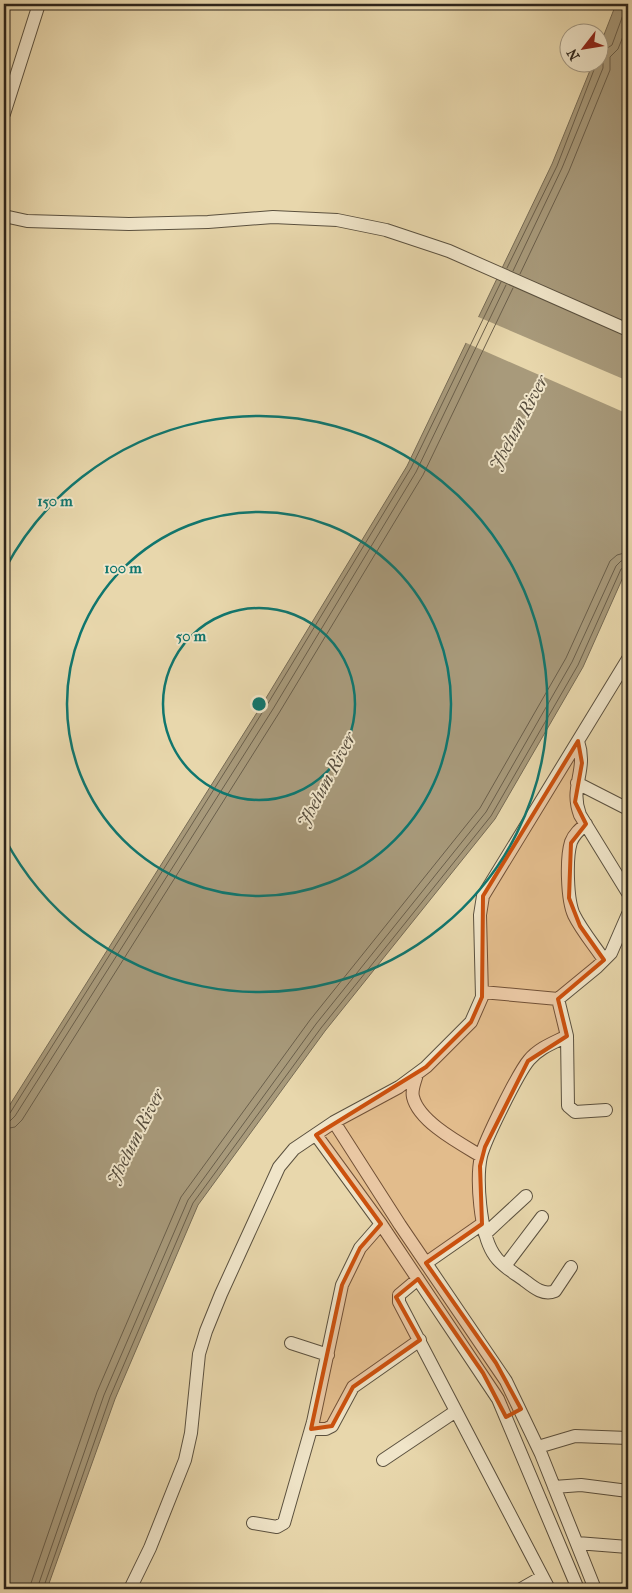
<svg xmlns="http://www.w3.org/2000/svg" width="632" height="1593" font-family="'IM FELL French Canon',serif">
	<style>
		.water { fill: #a89a7b; stroke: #766b55 }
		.pier { fill: #e8d7ac }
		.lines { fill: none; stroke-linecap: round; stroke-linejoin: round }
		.shore { stroke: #6a5f4b; stroke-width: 1 }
		.minor-casing { stroke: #5b513f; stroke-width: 14 }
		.minor { stroke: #f0e5c9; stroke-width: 12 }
		.marked { fill: #cc510e; fill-opacity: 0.2; stroke: #cc510e; stroke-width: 4; stroke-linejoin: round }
		.ring { fill: none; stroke: #0f766e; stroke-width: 2.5 }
		.labels { text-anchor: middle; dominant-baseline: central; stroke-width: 4; stroke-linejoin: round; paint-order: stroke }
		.water-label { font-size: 18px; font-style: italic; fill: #574d3d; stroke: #f0e5c9 }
		.centre { fill: #0f766e; stroke: #f0e5c9; stroke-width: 2.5 }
		.ring-label { font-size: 15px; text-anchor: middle; font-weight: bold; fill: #0f766e; stroke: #f0e5c9; stroke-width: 4; stroke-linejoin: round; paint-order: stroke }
	</style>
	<rect width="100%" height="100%" fill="#e8d7ac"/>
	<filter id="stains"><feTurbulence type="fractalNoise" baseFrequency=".004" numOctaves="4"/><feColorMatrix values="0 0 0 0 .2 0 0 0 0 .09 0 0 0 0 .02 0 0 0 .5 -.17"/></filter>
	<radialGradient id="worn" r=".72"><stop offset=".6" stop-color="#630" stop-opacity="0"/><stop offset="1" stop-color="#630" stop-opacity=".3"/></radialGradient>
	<path class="water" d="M 616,4 L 628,4 L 628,566 L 583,667 L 495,819 L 325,1031 L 198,1205 L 115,1399 L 47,1589 L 4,1589 L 4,1114 L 263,703 L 407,466 L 552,164 L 593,63 L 600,62 L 600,45 Z"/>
	<path class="pier" d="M 476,316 L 628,381 L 628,414 L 464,342 Z"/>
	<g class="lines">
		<path class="shore" d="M 600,53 L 612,45 L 627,4
			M 507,268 L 557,166 L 597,62
			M 513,271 L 562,168 L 603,68 L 603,61 L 600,55
			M 520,274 L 569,171 L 610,70 L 610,57 L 618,49 L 628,24
			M 4,1115 L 10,1113 L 267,705 L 411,468 L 501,282
			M 4,1122 L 10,1121 L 15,1116 L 273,709 L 416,472 L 506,285
			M 4,1129 L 15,1127 L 22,1120 L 279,713 L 423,475 L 513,288
			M 29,1589 L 97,1392 L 181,1197 L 310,1020 L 480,808 L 566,658 L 610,561 L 617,555 L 628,552
			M 37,1589 L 104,1395 L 188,1200 L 316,1024 L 486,812 L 572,662 L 616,566 L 621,561 L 628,560
			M 43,1589 L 110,1397 L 193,1203 L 321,1028 L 491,816 L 578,665 L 621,569 L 628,566"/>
		<defs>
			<path id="minor" d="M 4,114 L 39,4
				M 4,216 L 27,221 L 129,224 L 208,222 L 273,217 L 337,220 L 386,230 L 449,251 L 628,330
				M 578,741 C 588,771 569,786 580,815 L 628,893
				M 577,783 L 628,809
				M 586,824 C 580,829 574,834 571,842 C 566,858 567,900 574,915 C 582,931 594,945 604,960
				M 482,992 L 558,999 L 597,967 L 611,953 L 628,914
				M 558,999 L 567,1036 L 568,1106 L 575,1112 L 606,1110
				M 567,1036 C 553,1043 539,1048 529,1060 C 518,1073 485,1140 481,1156 C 476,1179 480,1232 493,1253 C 500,1265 513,1272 524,1280 C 533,1287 543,1296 555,1291 L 571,1267
				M 417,1074 C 415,1082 411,1090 413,1097 C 419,1122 461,1144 481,1156
				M 334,1122 L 400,1225 L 506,1381 L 541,1454 L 595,1589
				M 316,1135 L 381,1224 L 498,1399 L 578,1589
				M 485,1234 L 526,1196
				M 426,1263 L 482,1224
				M 505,1266 L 542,1217
				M 418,1279 L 399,1295 L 399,1302 L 549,1589
				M 291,1343 L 328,1355
				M 311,1429 L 326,1429 L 332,1426 L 353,1387 L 420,1340
				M 538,1447 L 575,1436 L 628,1438
				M 383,1460 L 456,1411
				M 554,1487 L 581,1485 L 628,1491
				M 253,1523 L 277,1527 L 284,1523 L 313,1422 L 342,1285 L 360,1248 L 381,1224
				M 577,1543 L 628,1547
				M 130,1589 L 150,1548 L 185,1460 L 191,1433 L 199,1354 L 206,1331 L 221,1294 L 279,1167 L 294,1149 L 334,1122 L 399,1087 L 426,1067 L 471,1022 L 482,997 L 480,915 L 483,896 L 628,659
				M 521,1589 L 542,1577"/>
		</defs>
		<use href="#minor" class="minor-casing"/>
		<use href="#minor" class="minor"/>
	</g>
	<path class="marked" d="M 578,741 L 582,763 L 575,802 L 586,824 L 571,843 L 569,898 L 580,926 L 604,960 L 558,999 L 567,1036 L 528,1061 L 485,1147 L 480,1166 L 482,1224 L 426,1263 L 496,1363 L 521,1409 L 506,1417 L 483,1373 L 418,1279 L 396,1297 L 420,1340 L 353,1387 L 332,1426 L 311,1429 L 342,1285 L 360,1248 L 381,1224 L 316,1135 L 426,1067 L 471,1022 L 482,997 L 483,896 Z"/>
	<g class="ring">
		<circle cx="259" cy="704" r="96"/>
		<circle cx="259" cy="704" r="192"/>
		<path d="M5 569A288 288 0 1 1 5 839"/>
	</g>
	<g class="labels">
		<g class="water-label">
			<text transform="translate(519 423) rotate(-62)">Jhelum River</text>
			<text transform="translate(327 780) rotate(-62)">Jhelum River</text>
			<text transform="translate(136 1137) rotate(-63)">Jhelum River</text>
		</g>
	</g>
	<circle cx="259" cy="704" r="8" class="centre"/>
	<g class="ring-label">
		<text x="55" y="506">150 m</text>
		<text x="123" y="573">100 m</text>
		<text x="191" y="641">50 m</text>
	</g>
	<rect width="632" height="1593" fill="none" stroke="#e8d7ac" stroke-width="20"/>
	<rect x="5" y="5" width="622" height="1583" fill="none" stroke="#2c241b" stroke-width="2.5"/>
	<rect x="10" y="10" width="612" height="1573" fill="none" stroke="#2c241b"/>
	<g transform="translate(584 48) rotate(239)"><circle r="24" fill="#f0e5c9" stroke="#a29883"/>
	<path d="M0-4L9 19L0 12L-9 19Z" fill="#8f2418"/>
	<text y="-8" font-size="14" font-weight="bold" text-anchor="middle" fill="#2c241b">N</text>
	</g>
	<rect width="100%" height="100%" filter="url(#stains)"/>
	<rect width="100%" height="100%" fill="url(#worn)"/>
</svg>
